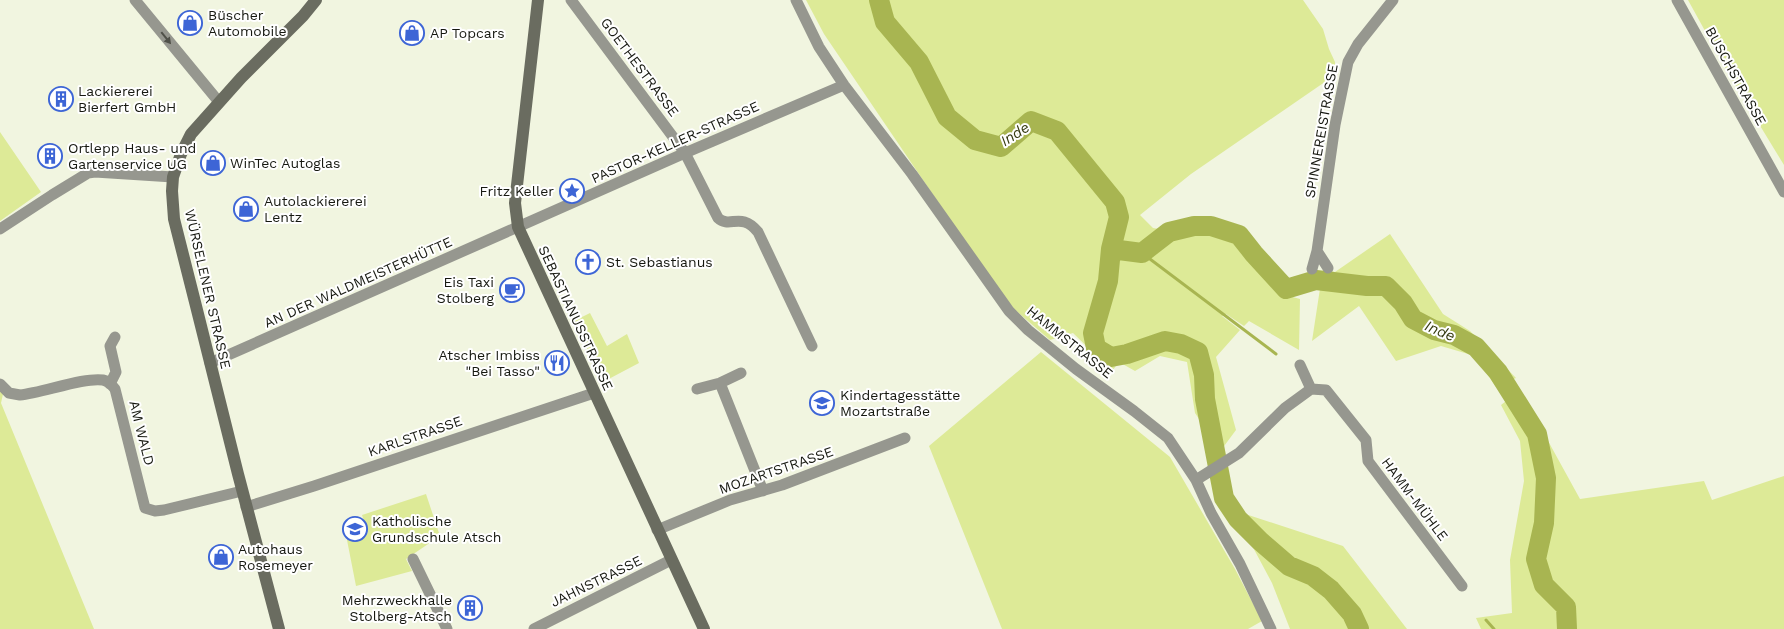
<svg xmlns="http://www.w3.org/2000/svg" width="1784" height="629" font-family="'Work Sans',sans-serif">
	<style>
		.green { fill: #ddea97 }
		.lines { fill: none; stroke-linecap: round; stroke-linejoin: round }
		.stream { stroke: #a8b551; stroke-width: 3 }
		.river { stroke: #a8b551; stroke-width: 20 }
		.street { stroke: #96978f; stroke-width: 11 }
		.secondary { stroke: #6a6c60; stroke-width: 12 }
		.oneway { fill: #505149 }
		.labels { text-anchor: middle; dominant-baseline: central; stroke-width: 4; stroke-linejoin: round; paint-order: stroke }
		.poi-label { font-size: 14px; fill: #161810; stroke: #fff; text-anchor: start }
		.street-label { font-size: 14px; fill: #161810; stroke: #fff }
		.water-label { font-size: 15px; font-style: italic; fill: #363b11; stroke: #fff }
	</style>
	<rect width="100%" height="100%" fill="#f1f5e0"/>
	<path class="green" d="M 806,0 L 1303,0 L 1323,29 L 1329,49 L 1335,62 L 1335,75 L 1191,174 L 1140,215 L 1153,228 L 1165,230 L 1167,236 L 1185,231 L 1210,230 L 1238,238 L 1285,295 L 1300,299 L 1299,350 L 1249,321 L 1244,326 L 1226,314 L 1222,316 L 1240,330 L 1216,357 L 1236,430 L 1213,461 L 1201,422 L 1195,413 L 1187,362 L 1160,356 L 1135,371 L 1119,362 L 1112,371 L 1073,333 L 1050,340 L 1014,309 L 984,270 L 824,34 Z
		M 1688,0 L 1784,0 L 1784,165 L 1731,78 Z
		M 0,132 L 41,192 L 0,221 Z
		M 1390,234 L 1443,314 L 1470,331 L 1516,378 L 1496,387 L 1475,356 L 1441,346 L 1396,361 L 1359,306 L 1312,341 L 1323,269 L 1335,272 Z
		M 590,313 L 607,346 L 627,334 L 639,363 L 603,382 L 574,321 Z
		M 1041,352 L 1170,457 L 1235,569 L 1262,621 L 1248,629 L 1002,629 L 929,446 Z
		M 1520,390 L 1580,499 L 1704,481 L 1712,500 L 1784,476 L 1784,629 L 1481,629 L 1476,618 L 1512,613 L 1510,560 L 1524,481 L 1520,441 L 1501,405 Z
		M 0,391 L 3,394 L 1,403 L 94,629 L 0,629 Z
		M 426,494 L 440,536 L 406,559 L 412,571 L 356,586 L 347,540 L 368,533 L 362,515 Z
		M 1233,510 L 1343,546 L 1407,629 L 1290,629 L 1272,583 Z"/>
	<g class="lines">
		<path class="stream" d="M 1142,253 L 1276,354
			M 1486,620 L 1494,629"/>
		<path class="river" d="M 879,0 L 885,22 L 919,62 L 947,117 L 975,140 L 1001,147 L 1031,121 L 1057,131 L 1115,202 L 1119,217 L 1111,249 L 1108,281 L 1093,333 L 1096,348 L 1111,357 L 1127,354 L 1165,341 L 1181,344 L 1198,352 L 1204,375 L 1205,399 L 1224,498 L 1238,519 L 1260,541 L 1289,566 L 1313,576 L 1331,590 L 1352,614 L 1359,629
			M 1111,249 L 1142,253 L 1169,232 L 1194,226 L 1211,226 L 1239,235 L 1254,254 L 1286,289 L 1316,280 L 1367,286 L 1386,286 L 1403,303 L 1413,319 L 1434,330 L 1454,335 L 1476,347 L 1498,372 L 1537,434 L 1546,478 L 1544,523 L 1536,559 L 1544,585 L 1566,607 L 1567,629"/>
		<path class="street" d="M 135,0 L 219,102
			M 571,0 L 685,153 L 718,218 C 730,229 741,211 758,232 L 812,346
			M 796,0 L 819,47 L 844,85 L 912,174 L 1009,311 L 1028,330 L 1076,369 L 1134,411 L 1168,438 L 1196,480 L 1211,513 L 1240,564 L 1271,629
			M 1677,0 L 1784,192
			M 0,229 L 52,195 L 88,173 L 95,172 L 173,177
			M 1328,268 L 1317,251 L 1335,125 L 1348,62 L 1358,44 L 1393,0
			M 1312,269 L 1317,251
			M 210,363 L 685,153 L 844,85
			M 1300,365 L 1311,389
			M 720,383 L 741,373
			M 0,384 L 9,393 L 20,395 C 42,393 84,377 103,380 C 108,381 112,385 115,389 L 145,508 L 155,511 L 164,510 L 242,491
			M 110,384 L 116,372 L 110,346 L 115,337
			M 697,389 L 720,383 L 763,491
			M 1196,480 L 1239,453 L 1285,408 L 1311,389 L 1326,390 L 1366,440 L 1368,461 L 1462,586
			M 246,507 L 314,486 L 594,393
			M 657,530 L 730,500 L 782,485 L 905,438
			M 413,559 L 447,629
			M 534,629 L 671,560"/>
		<path class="secondary" d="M 538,0 L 515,203 L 518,227 L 704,629
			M 279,629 L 238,474 L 195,302 L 174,219 L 172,191 L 173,177 L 181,154 L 191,134 L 241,78 L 303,16 L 316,0"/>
	</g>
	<defs><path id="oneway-solid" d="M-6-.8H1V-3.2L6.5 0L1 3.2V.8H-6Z" transform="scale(1.25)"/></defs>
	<use class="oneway" href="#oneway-solid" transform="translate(166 38) rotate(51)"/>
	<defs>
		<symbol id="shop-ring" viewBox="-11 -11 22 22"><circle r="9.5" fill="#fff" stroke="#3d65d6" stroke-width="1.5"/><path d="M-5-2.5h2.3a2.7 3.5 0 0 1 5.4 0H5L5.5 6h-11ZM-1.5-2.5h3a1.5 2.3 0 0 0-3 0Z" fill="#3d65d6"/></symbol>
		<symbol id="building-ring" viewBox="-11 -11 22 22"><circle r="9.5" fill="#fff" stroke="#3d65d6" stroke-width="1.5"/><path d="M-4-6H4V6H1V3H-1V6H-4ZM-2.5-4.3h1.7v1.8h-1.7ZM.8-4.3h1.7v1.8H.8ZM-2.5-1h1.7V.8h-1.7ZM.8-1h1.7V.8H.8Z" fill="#3d65d6"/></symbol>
		<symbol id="sight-ring" viewBox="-11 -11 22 22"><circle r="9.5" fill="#fff" stroke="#3d65d6" stroke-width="1.5"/><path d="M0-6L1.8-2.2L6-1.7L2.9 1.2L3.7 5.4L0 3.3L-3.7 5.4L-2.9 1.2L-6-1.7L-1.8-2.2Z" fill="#3d65d6"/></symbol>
		<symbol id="church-ring" viewBox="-11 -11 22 22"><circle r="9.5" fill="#fff" stroke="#3d65d6" stroke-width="1.5"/><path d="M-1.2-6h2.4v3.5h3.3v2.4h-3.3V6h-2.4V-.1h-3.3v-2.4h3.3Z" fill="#3d65d6"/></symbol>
		<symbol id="cafe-ring" viewBox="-11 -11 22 22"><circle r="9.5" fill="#fff" stroke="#3d65d6" stroke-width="1.5"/><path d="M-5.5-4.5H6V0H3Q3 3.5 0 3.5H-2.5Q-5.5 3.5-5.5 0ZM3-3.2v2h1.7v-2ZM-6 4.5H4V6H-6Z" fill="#3d65d6"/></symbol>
		<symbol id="restaurant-ring" viewBox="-11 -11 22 22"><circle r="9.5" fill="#fff" stroke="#3d65d6" stroke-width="1.5"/><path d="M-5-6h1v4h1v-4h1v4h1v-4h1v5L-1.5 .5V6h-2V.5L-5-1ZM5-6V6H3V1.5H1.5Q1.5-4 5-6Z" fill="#3d65d6"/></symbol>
		<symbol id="school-ring" viewBox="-11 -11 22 22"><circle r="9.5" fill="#fff" stroke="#3d65d6" stroke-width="1.5"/><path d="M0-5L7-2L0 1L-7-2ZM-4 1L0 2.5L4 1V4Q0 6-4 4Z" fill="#3d65d6"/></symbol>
	</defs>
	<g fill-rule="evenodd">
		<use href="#shop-ring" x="176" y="9" width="28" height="28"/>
		<use href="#shop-ring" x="398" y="19" width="28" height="28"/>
		<use href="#building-ring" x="47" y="85" width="28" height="28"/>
		<use href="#building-ring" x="36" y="142" width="28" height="28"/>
		<use href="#shop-ring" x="199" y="149" width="28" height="28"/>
		<use href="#sight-ring" x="558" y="177" width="28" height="28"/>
		<use href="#shop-ring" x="232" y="195" width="28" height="28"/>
		<use href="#church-ring" x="574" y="248" width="28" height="28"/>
		<use href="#cafe-ring" x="498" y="276" width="28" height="28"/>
		<use href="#restaurant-ring" x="543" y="349" width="28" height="28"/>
		<use href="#school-ring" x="808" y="389" width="28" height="28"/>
		<use href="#school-ring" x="341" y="515" width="28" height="28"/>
		<use href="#shop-ring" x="207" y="543" width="28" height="28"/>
		<use href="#building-ring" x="456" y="594" width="28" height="28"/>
	</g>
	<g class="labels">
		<g class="poi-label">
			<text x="208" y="15">Büscher<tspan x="208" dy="16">Automobile</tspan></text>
			<text x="430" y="33">AP Topcars</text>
			<text x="78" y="91">Lackiererei<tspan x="78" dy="16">Bierfert GmbH</tspan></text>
			<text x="68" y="148">Ortlepp Haus- und<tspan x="68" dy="16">Gartenservice UG</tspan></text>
			<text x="230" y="163">WinTec Autoglas</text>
			<text x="554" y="191" text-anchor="end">Fritz Keller</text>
			<text x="264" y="201">Autolackiererei<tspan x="264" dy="16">Lentz</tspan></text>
			<text x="606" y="262">St. Sebastianus</text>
			<text x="494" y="282" text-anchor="end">Eis Taxi<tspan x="494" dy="16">Stolberg</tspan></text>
			<text x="540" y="355" text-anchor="end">Atscher Imbiss<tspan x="540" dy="16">"Bei Tasso"</tspan></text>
			<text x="840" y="395">Kindertagesstätte<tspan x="840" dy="16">Mozartstraße</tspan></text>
			<text x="372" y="521">Katholische<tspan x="372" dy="16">Grundschule Atsch</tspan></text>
			<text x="238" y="549">Autohaus<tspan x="238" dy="16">Rosemeyer</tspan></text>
			<text x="452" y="600" text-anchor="end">Mehrzweckhalle<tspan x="452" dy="16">Stolberg-Atsch</tspan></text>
		</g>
		<g class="street-label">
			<text transform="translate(640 67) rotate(53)">GOETHESTRASSE</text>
			<text transform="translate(1736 76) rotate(61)">BUSCHSTRASSE</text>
			<text transform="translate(1321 131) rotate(-80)">SPINNEREISTRASSE</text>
			<text transform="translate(675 142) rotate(-24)">PASTOR-KELLER-STRASSE</text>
			<text transform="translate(358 282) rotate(-24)">AN DER WALDMEISTERHÜTTE</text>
			<text transform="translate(208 289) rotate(77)">WÜRSELENER STRASSE</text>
			<text transform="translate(576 318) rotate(65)">SEBASTIANUSSTRASSE</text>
			<text transform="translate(1070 342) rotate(39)">HAMMSTRASSE</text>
			<text transform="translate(142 433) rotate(76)">AM WALD</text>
			<text transform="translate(415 436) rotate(-19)">KARLSTRASSE</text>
			<text transform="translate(776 470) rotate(-19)">MOZARTSTRASSE</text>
			<text transform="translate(1415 499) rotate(53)">HAMM-MÜHLE</text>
			<text transform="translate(596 581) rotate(-26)">JAHNSTRASSE</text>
		</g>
		<g class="water-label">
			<text transform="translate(1015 134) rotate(-33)">Inde</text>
			<text transform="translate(1440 331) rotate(23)">Inde</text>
		</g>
	</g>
</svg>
